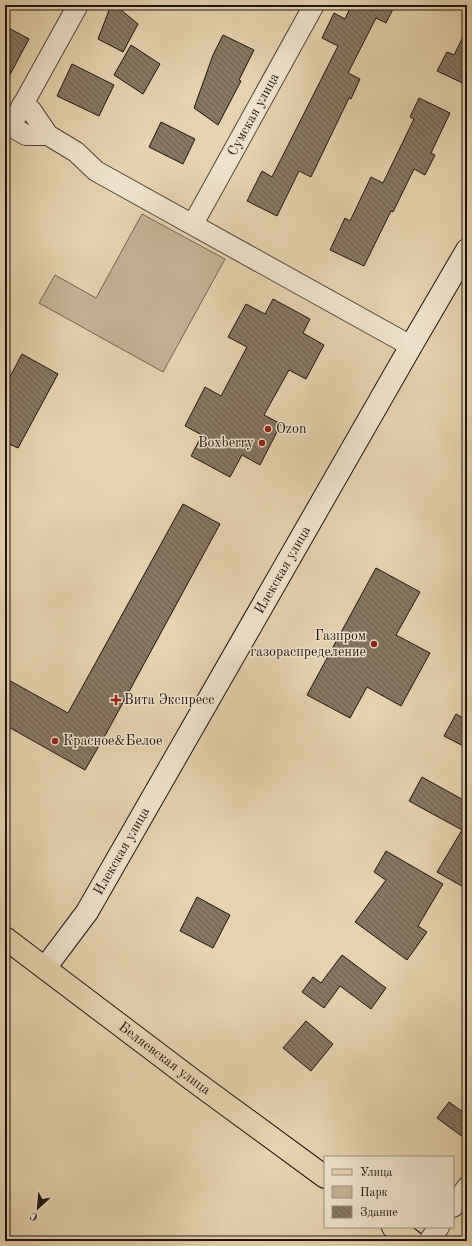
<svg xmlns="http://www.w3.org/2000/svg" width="472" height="1246" font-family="'Old Standard TT',serif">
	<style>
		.park { fill: #c4b293; stroke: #726350 }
		.building { fill: url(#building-back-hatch); stroke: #20140e }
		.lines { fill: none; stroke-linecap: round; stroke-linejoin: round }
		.street-casing { stroke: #524436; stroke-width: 22 }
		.secondary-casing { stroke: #20140e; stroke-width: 24 }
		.primary-casing { stroke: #20140e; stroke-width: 24 }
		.street { stroke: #efe2ca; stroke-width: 20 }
		.secondary { stroke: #efe2ca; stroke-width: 22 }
		.primary { stroke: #e6d2ae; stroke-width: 22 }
		.poi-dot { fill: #8f2418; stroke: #efe2ca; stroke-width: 1.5 }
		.labels { text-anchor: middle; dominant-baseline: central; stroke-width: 3; stroke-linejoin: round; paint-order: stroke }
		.street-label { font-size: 14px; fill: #20140e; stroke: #efe2ca }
		.poi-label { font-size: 14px; fill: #20140e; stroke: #efe2ca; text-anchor: start }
	</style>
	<defs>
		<pattern id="building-back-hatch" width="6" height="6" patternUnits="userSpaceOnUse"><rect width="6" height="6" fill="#877761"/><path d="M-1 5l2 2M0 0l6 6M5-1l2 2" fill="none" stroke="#6e604e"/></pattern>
	</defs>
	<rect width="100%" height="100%" fill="#e6d2ae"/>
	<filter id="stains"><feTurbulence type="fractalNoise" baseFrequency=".005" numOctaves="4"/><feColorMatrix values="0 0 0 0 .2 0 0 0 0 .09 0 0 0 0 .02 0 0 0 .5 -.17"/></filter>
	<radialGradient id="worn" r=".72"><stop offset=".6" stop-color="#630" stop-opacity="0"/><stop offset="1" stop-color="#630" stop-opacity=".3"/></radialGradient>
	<path class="park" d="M 142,214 L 225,259 L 163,372 L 39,303 L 55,275 L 96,298 Z"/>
	<path class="building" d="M 111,5 L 115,5 L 138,24 L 123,52 L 98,39 Z
		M 349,5 L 395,5 L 386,23 L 376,18 L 348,73 L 360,79 L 351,99 L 349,98 L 311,177 L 299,171 L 277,216 L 247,201 L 262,171 L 272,177 L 338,46 L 322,38 L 334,13 L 345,19 L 351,6 Z
		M 5,26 L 29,39 L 5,84 Z
		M 467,29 L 467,85 L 437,71 L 447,52 L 454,55 Z
		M 223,35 L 254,50 L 239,80 L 241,81 L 218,125 L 194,108 L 213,55 Z
		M 131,45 L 160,64 L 143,94 L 114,75 Z
		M 72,64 L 114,85 L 99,116 L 57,96 Z
		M 419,98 L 450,113 L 431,153 L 435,155 L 425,175 L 414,169 L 393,212 L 391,211 L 364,266 L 330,250 L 345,218 L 350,221 L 371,177 L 383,183 L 414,119 L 410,117 Z
		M 161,122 L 195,139 L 183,164 L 149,147 Z
		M 273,299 L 310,319 L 303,333 L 324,345 L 306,379 L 289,370 L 264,415 L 281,424 L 260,465 L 242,455 L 230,477 L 191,456 L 202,435 L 185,426 L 205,387 L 221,396 L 247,347 L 228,337 L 246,304 L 265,314 Z
		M 22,354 L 58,374 L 18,448 L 5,442 L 5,386 Z
		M 183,504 L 220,524 L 107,732 L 85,770 L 5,725 L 5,678 L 68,713 Z
		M 376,568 L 420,592 L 396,635 L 430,653 L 401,706 L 367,687 L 350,718 L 307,695 Z
		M 456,714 L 467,720 L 467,748 L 444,736 Z
		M 422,777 L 467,802 L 467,889 L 437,872 L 462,830 L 409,801 Z
		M 386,851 L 443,884 L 418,926 L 427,932 L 407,960 L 355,922 L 386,880 L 374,872 Z
		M 197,897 L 230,915 L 213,948 L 180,931 Z
		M 342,955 L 386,988 L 371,1009 L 340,986 L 324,1008 L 302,992 L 313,977 L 321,983 Z
		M 306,1021 L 333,1044 L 311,1071 L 283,1048 Z
		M 449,1102 L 467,1115 L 467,1140 L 437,1118 Z"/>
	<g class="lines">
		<defs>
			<g id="street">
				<path d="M 22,105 L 31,110 L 48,135 L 76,152 L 96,171 L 411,346"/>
				<path d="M 5,123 L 26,135 L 48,135"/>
				<path d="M 11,126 L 78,5"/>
				<path id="s1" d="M 193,224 L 314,5"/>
				<path d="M 453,1207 L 467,1187"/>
				<path d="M 429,1241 L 439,1227"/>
			</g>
			<g id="secondary">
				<path id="s2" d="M 45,968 L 87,912 L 411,346 L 467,250"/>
			</g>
			<g id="primary">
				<path id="s3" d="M 5,938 L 194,1081 L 325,1177"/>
				<path d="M 393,1227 L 412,1241"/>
			</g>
		</defs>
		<use href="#street" class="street-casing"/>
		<use href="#secondary" class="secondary-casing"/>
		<use href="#primary" class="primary-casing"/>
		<use href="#street" class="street"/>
		<use href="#secondary" class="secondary"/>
		<use href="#primary" class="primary"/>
	</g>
	<g class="poi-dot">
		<circle cx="268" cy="429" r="4"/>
		<circle cx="262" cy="443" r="4"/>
		<circle cx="374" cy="644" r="4"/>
		<path d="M114 694h4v4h4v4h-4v4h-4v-4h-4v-4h4z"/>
		<circle cx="55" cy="741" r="4"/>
	</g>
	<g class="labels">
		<g class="street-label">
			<text stroke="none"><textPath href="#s1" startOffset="125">Сумская улица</textPath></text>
			<text stroke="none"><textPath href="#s2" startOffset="464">Илекская улица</textPath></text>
			<text stroke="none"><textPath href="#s2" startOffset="140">Илекская улица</textPath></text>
			<text stroke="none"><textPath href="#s3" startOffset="200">Беляевская улица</textPath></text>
		</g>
		<g class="poi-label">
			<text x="276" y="429">Ozon</text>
			<text x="254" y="443" text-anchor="end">Boxberry</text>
			<text x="366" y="636" text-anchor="end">Газпром<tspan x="366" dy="16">газораспределение</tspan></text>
			<text x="124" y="700">Вита Экспресс</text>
			<text x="63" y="741">Красное&amp;Белое</text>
		</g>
	</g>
	<rect width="472" height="1246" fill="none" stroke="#e6d2ae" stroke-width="20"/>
	<rect x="6" y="6" width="460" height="1234" fill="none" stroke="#20140e" stroke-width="2"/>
	<rect x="10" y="10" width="452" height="1226" fill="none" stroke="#20140e"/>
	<rect x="324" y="1156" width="130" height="72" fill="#efe2ca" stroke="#9c907f"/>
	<rect x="332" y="1169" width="20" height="6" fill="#e6d2ae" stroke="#9c907f"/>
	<text x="360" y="1176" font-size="12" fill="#20140e">Улица</text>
	<rect x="332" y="1186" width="20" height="12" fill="#c4b293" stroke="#9c907f"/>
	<text x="360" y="1196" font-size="12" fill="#20140e">Парк</text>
	<rect x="332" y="1206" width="20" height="12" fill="url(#building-back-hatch)" stroke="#9c907f"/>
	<text x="360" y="1216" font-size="12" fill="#20140e">Здание</text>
	<g transform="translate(38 1208) rotate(206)" stroke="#efe2ca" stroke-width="3" paint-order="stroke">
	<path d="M0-3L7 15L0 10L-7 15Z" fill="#20140e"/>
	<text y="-6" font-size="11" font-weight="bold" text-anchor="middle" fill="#20140e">С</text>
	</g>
	<rect width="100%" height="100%" filter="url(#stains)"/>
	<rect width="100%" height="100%" fill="url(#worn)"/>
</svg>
